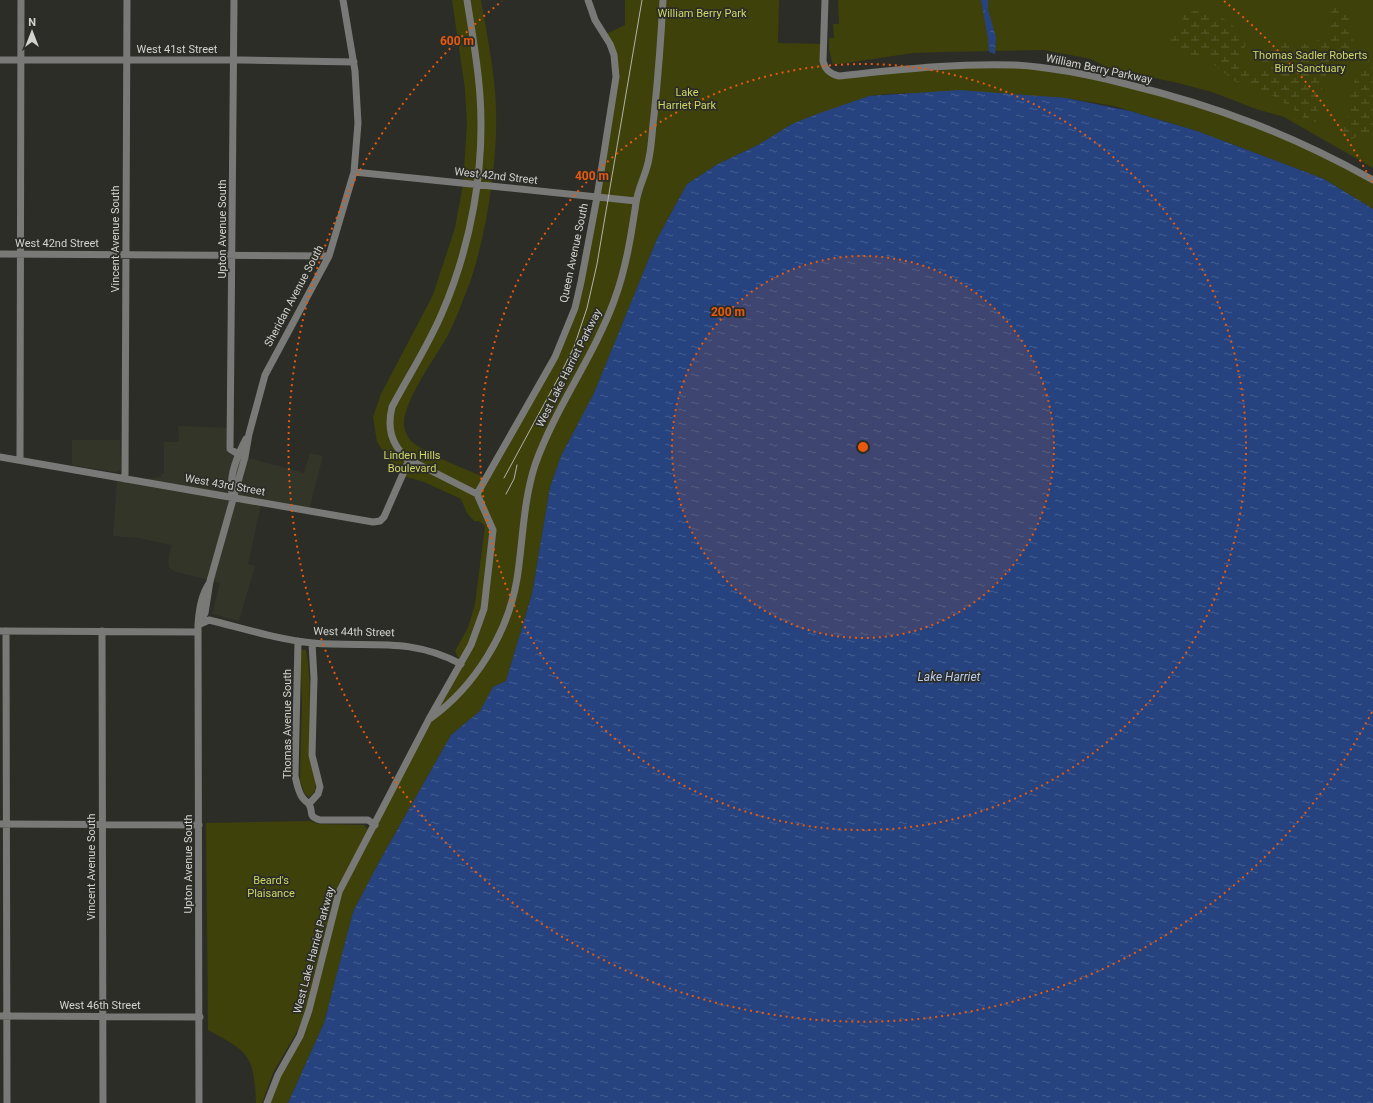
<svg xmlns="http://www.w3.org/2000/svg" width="1373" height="1103" font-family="Roboto,sans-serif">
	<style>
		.built { fill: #343529 }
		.green { fill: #3e4109 }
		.wetland { fill: url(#wetland-marsh) }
		.water { fill: url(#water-ripples) }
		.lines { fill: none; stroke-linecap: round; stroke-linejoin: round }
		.minor { stroke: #797a77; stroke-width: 7 }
		.tram { stroke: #b2b2af; stroke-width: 1 }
		.ring { fill: none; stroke: #e8590c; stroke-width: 2; stroke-dasharray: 2 4 }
		.labels { text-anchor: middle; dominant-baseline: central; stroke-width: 3.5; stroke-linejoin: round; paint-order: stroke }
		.park-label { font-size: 11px; fill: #ced665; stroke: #2c2d27 }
		.street-label { font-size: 11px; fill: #d2d2cf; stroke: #2c2d27 }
		.water-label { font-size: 12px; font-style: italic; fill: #b8cbf0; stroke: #2c2d27 }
		.centre { fill: #e8590c; stroke: #2c2d27; stroke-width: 2 }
		.ring-label { font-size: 12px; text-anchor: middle; font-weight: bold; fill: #e8590c; stroke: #2c2d27; stroke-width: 3.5; stroke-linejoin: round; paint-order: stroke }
	</style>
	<defs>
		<pattern id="wetland-marsh" width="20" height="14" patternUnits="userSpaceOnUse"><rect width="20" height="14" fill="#3e4109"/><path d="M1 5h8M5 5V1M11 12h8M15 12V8" fill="none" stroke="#595c2c"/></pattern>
		<pattern id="water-ripples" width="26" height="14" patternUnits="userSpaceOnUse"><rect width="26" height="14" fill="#26437f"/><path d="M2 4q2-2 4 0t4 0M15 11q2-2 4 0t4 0" fill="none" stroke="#455d90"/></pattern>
	</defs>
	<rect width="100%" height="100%" fill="#2c2d27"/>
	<path class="built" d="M 178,426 L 230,428 L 230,449 L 245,457 L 304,473 L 310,453 L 323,456 L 308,513 L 261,505 L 248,564 L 255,566 L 239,621 L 212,614 L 220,583 L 174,571 L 169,568 L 168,563 L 171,545 L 139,538 L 113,536 L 117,482 L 161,477 L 161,474 L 164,474 L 164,442 L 179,442 Z
		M 72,440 L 120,440 L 121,469 L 116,472 L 72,465 Z"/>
	<path class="green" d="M 452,0 L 481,0 C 487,36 495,72 496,108 C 498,161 486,241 467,290 C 461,305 455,322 447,337 C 435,358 402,403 404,426 C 404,429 408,437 410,440 C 424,454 466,469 486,478 L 542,380 L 575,308 L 616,66 L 604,35 L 625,25 L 625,0 L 779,0 L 778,43 L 824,44 L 823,61 L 833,74 L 1014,65 L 1098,77 L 1237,116 L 1373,180 L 1373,209 L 1324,179 L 1197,131 L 1114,106 L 1066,98 L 915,93 L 886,94 L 869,96 L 792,124 L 758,145 L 718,164 L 687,184 L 657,239 L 594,393 L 561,456 L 550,487 L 532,594 L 506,681 L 494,687 L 480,711 L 451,735 L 379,862 L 353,912 L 324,1023 L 288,1103 L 267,1103 L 297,1042 L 334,907 L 461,664 L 455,651 L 468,628 L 475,604 L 485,526 L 479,521 L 474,521 L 467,513 L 461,499 L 424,482 L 403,476 L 393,466 L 377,442 L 373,417 L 381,394 L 433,295 L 455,228 L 463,184 L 467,123 L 465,89 Z
		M 838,0 L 1373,0 L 1373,168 L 1284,117 L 1256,109 L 1212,92 L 1178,83 L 1108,68 L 1091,59 L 1044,50 L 941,52 L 913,53 L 833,65 L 829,50 L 829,38 L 834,38 L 833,24 L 839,24 Z
		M 300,650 L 306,650 C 313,686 307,722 310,758 C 311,771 323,788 309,797 L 305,794 L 300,781 L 302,702 Z
		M 310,821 L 319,824 L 364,825 L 368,830 L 346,873 L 303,1021 L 273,1073 L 262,1103 L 256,1103 C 254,1055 249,1052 208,1030 L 206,823 Z"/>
	<path class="wetland" d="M 1337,4 L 1346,10 L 1353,31 L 1353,43 L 1354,49 L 1341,51 C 1337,58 1331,64 1328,70 C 1322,82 1324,90 1317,101 L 1318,116 L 1323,124 L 1303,119 L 1302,115 L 1277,98 L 1258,88 L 1234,81 L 1204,56 C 1191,55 1172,57 1170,40 L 1176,31 L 1185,25 L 1186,22 L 1181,17 L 1182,13 C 1212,6 1227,18 1246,39 L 1245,47 L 1239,56 L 1241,62 L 1255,71 L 1258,71 L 1266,52 L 1281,39 L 1310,45 L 1329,33 L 1329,15 Z
		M 1372,57 L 1373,136 L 1363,134 L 1347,141 L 1335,131 L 1348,122 C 1351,90 1349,81 1372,57 Z"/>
	<path class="water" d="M 981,0 L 988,0 L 988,10 L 996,37 L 995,54 L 989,52 L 988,38 Z
		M 960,90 L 1066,98 L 1130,111 L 1197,131 L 1324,179 L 1373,209 L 1373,1103 L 288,1103 L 324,1023 L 353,912 L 379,862 L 451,735 L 480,711 L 493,687 L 506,681 L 532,594 L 550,487 L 561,456 L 594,393 L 657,239 L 687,184 L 718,164 L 758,145 L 792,124 L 817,114 L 869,96 Z"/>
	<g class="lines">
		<path class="minor" d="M 234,0 L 230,449 L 238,454
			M 825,0 L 823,61 C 825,70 830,74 839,76 C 897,70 955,63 1014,65 C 1052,67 1090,75 1126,84 C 1217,106 1292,135 1373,180
			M 0,60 L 240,60 L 354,62
			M 354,172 L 636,201
			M 0,254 L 329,256
			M 0,457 L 373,522 L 380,521 L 384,517 L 409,460
			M 20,460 L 21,0
			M 125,479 L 127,0
			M 477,494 L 555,357 L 575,308 L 581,282 L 597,197 L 616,77 L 614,55 L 610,44 L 595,20 L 588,0
			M 233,498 C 227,479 237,456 246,439
			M 198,625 L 205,613 L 210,581 L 245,457 L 249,434 L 265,375 L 329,256 L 354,172 L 358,123 L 355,71 L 343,0
			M 198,625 L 209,620 C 242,628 279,640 313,643 C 368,648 409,636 461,664
			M 0,631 L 198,632
			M 6,631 L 7,1103
			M 102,631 L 103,1103
			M 298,641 L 295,776 C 297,784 298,791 302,797 C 304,800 307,802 309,804 C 314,813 307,816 320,820 L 368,820 L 375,825
			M 431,718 C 475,686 508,633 517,579 C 523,541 523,502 535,465 C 555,408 593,358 614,301 C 626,269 631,236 636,203 C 638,187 647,173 649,158 C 652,144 652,130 654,116 C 658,77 661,39 663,0
			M 309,804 L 318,794 L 320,787 L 312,755 L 314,678 L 312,643
			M 0,824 L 199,825
			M 0,1016 L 200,1017
			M 199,1103 L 198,625 C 199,610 201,595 210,582
			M 267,1103 L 278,1075 L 300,1036 L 309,1010 L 339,892 L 429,719 L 471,645 L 484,609 L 493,530 L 477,494 L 406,458 C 391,443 387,428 392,407 C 409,375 428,346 442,313 C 471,246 485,169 480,96 C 478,64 472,32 467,0"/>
		<path class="tram" d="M 504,478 L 561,373 L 574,347 L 587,308 L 597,264 L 642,0
			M 506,494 L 514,479 L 517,465"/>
	</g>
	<circle cx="863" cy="447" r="191" fill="#e8590c" fill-opacity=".12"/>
	<g class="ring">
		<circle cx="863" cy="447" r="191"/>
		<circle cx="863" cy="447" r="383"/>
		<path d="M1372 712A574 574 0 1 1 502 1M1224 1A574 574 0 0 1 1372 182"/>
	</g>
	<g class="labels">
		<g class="park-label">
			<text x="702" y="13">William Berry Park</text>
			<text x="1310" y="55">Thomas Sadler Roberts<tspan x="1310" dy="13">Bird Sanctuary</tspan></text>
			<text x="687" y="92">Lake<tspan x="687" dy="13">Harriet Park</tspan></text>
			<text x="412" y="455">Linden Hills<tspan x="412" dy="13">Boulevard</tspan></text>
			<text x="271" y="880">Beard's<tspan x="271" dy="13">Plaisance</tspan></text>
		</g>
		<g class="street-label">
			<text x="177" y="49">West 41st Street</text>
			<text transform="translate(1099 69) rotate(12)">William Berry Parkway</text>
			<text transform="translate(496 176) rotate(6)">West 42nd Street</text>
			<text transform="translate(222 229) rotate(-90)">Upton Avenue South</text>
			<text transform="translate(115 239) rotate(-90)">Vincent Avenue South</text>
			<text x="57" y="243">West 42nd Street</text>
			<text transform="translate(574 253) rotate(-78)">Queen Avenue South</text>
			<text transform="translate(294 296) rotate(-62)">Sheridan Avenue South</text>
			<text transform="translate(569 368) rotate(-63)">West Lake Harriet Parkway</text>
			<text transform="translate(225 485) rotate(10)">West 43rd Street</text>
			<text transform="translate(354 632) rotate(1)">West 44th Street</text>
			<text transform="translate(287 724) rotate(-90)">Thomas Avenue South</text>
			<text transform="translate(188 864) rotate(-90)">Upton Avenue South</text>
			<text transform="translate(91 867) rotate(-90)">Vincent Avenue South</text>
			<text transform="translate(314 950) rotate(-75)">West Lake Harriet Parkway</text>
			<text x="100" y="1005">West 46th Street</text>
		</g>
		<g class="water-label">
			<text x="949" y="677">Lake Harriet</text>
		</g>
	</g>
	<circle cx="863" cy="447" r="6" class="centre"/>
	<g class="ring-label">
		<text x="457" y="45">600 m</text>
		<text x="592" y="180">400 m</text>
		<text x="728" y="316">200 m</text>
	</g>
	<g transform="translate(32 32)" stroke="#2c2d27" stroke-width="3" paint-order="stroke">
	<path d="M0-3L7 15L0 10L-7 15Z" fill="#d2d2cf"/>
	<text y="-6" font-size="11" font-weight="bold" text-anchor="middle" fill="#d2d2cf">N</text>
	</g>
</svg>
